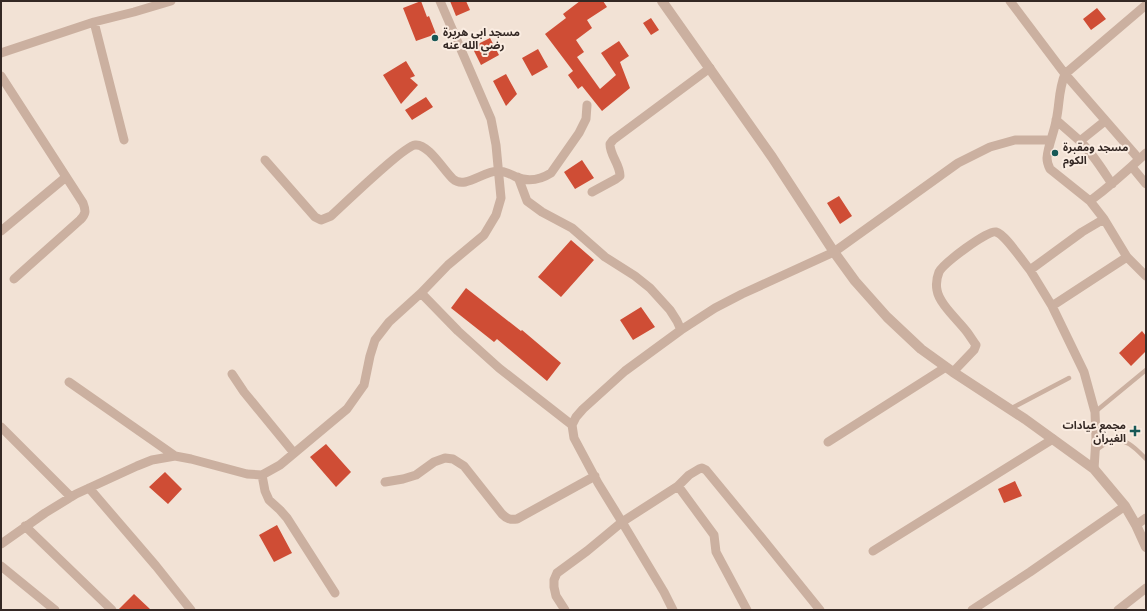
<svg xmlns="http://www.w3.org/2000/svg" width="1147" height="611" font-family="'Fira Sans','Noto Sans Arabic',sans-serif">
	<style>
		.building { fill: #cf4d35 }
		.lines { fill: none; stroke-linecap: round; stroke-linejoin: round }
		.service { stroke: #cbb0a0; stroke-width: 4.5 }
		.minor { stroke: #cbb0a0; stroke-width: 9 }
		.tertiary { stroke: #cbb0a0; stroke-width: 10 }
		.poi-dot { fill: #175856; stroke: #faece1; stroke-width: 1.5 }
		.labels { text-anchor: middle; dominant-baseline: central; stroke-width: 4; stroke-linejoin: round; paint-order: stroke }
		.poi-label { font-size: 11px; font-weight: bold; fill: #342824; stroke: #faece1; text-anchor: start }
	</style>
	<rect width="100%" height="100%" fill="#f2e2d5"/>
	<path class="building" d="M 421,1 L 427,17 L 429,16 L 436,34 L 416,41 L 403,8 Z
		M 450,1 L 466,1 L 470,10 L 456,16 Z
		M 580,1 L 603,1 L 607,7 L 587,20 L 592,28 L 576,40 L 584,52 L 577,57 L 600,89 L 616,75 L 601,53 L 619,41 L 629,56 L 620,62 L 630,88 L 602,111 L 582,86 L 578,89 L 568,75 L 573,71 L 545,34 L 566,18 L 563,14 Z
		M 1097,8 L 1106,19 L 1091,30 L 1083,19 Z
		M 651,18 L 659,30 L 651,35 L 643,23 Z
		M 490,38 L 499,55 L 481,65 L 472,47 Z
		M 538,49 L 548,67 L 532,76 L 522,58 Z
		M 406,61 L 415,76 L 410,78 L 418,85 L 401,104 L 383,75 Z
		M 506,74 L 517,94 L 506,106 L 493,81 Z
		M 426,97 L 433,107 L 412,120 L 405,110 Z
		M 582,160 L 594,178 L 575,189 L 564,172 Z
		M 839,196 L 852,216 L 840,224 L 827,203 Z
		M 571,240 L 594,260 L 561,297 L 538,277 Z
		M 466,288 L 521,331 L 522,330 L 561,363 L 547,381 L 497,339 L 494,342 L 451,308 Z
		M 641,307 L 655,327 L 633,340 L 620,320 Z
		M 1142,331 L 1146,336 L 1146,351 L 1131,366 L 1119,353 Z
		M 326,444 L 351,472 L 336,487 L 310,457 Z
		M 165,472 L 182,489 L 168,504 L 149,487 Z
		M 1015,481 L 1022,496 L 1004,503 L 998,489 Z
		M 277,525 L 292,553 L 274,562 L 259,535 Z
		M 134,594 L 151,610 L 118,610 Z"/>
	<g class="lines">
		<path class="service" d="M 1010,409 L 1069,378
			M 1095,412 L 1146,370
			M 1096,450 C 1101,447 1106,442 1112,441 C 1126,437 1137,450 1146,459"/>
		<path class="minor" d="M 1010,1 L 1065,74 L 1139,159
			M 94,22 L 124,140
			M 1,53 L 94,22 L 134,12 L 171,1
			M 1,76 L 83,203 C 86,211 86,214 80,220 L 14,279
			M 1056,120 C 1064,127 1072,134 1080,141 C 1093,154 1102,169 1112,184
			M 1080,141 L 1105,121
			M 265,160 L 315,217 L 321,220 L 331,216 C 343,205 404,146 415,145 C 428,143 444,171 453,179 C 465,190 484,170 499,171 C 505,171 510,174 516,177 C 528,182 540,180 551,173 L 579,133 L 586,119 L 587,105
			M 1132,167 L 1146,184
			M 518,177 L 527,201 L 542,212 L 572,228 L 605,257 L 635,276 L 650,288 L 670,310 L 677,321 L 681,330
			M 592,192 L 616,179 L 620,176 C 620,164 610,156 610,144 L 613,140 L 710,68
			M 1090,201 C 1110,186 1128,170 1146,153
			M 1,231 L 66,177
			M 1127,257 L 1104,219 L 1090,201 L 1050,169 C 1048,165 1047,162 1047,158 C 1048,145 1054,133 1056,121 C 1060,104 1058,91 1065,74 L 1146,5
			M 421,293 L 448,265 L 484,235 L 496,215 L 501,198 L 496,145 L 491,119 L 440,1
			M 1052,306 L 1127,257 L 1146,276
			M 953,372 L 974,350 L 976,345 C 973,341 970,336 967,332 C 959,321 939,304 937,290 C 936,285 937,277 939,272 C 943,264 987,230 996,232 C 1005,234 1023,262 1030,270
			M 232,374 L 244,392 L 294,453
			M 69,382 L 175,456
			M 1,427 L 71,497
			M 828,442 L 946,367
			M 1094,469 L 1096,438 L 1095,412 L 1084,372 L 1052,306 L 1030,270 L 1082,232 L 1104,219
			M 262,475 L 265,491 L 269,500 L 280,510 L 287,518 L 335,593
			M 385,482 L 403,479 L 416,475 L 434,462 L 445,458 L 453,459 L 464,466 L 502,514 C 507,519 510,520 517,519 L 595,476
			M 678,486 L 714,535 L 716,552 L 747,610
			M 89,488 L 156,566 L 191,610
			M 1136,525 L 1146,518
			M 25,526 L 112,610
			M 1,544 L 45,513 L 76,494 L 137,466 L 152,460 L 175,456 L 191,459 L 247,474 L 262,475 L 280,465 L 347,409 L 364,385 L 370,356 L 375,340 L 389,322 L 421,293 L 458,331 L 499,368 L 572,425 L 576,417 L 583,409 L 625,371 L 681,330 L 715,308 L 742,294 L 834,252 L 958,163 L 990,147 L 1015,140 L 1051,140
			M 873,551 L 1053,439
			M 1,566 L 55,610
			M 565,610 L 556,596 L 554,587 L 554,580 L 557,573 L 587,551 L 622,522 L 598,483 L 574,438 L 572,425
			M 673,610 L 664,592 L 622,522 L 678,486 L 689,475 L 699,469 L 702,468 L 706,470 L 757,532 L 820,610
			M 972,610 L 1030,572 L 1125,506
			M 1118,610 L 1146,588"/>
		<path class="tertiary" d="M 662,1 L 772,157 L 834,252 L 855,281 L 887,317 L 921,349 L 953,372 L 1025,419 L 1094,469 L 1125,506 L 1136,525 L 1146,547"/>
	</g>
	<g class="poi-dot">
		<circle cx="435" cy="38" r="4"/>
		<circle cx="1055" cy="153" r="4"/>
		<path d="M1133 425h4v4h4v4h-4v4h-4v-4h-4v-4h4z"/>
	</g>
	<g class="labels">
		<g class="poi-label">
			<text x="443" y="32">مسجد ابي هريرة<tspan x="443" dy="13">رضي الله عنه</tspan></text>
			<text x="1063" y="147">مسجد ومقبرة<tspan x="1063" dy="13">الكوم</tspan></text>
			<text x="1126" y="425" text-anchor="end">مجمع عيادات<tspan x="1126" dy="13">الغيران</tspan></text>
		</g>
	</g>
	<rect width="1147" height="611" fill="none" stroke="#342824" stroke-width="4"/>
</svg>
